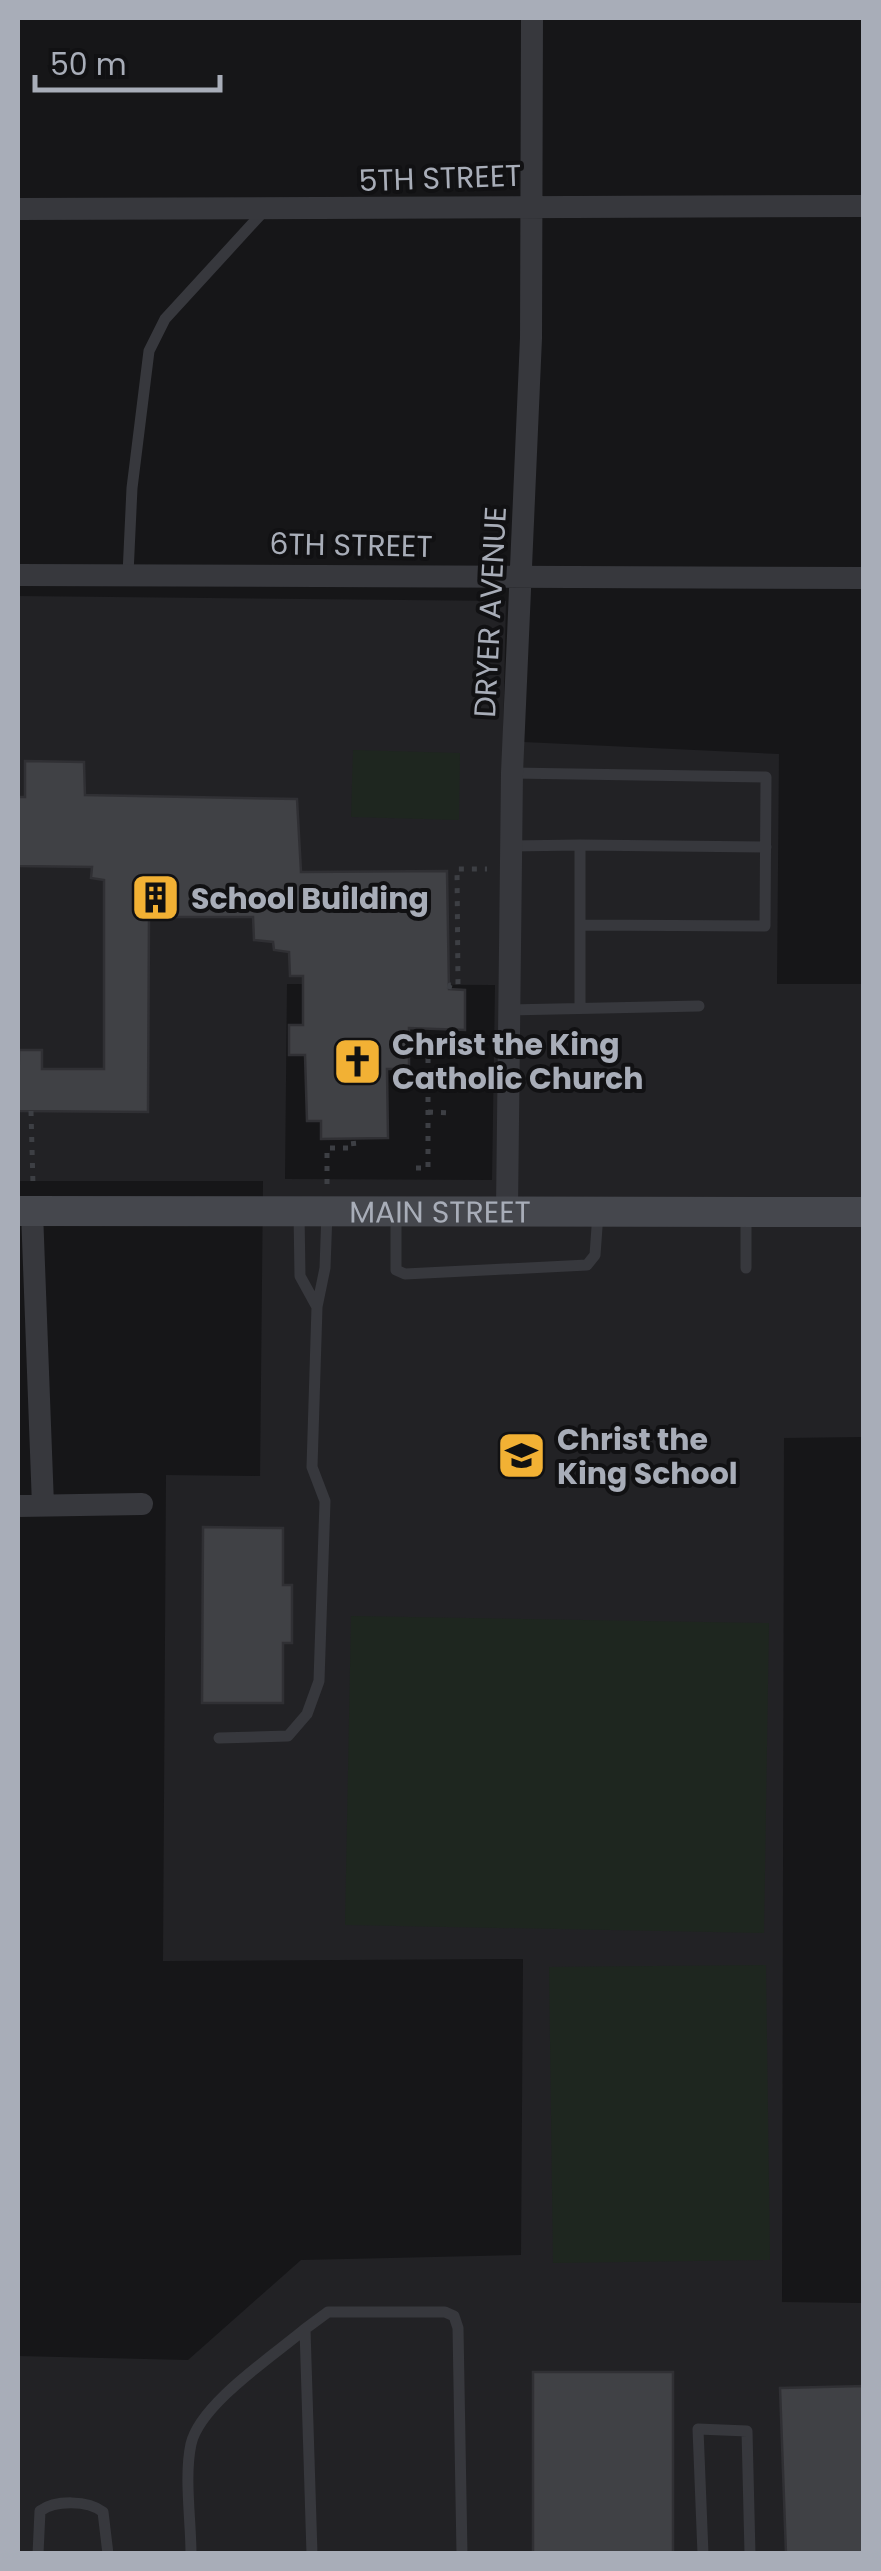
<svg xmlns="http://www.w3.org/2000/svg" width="881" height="2571" font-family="Poppins,sans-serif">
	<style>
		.built { fill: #222225; fill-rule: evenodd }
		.green { fill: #1e261f }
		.building { fill: #404145; stroke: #303034; stroke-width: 2.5 }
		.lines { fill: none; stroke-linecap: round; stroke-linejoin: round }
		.path { stroke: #3d3f44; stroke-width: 5; stroke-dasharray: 5 8; stroke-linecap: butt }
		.service { stroke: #37383d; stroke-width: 11 }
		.minor { stroke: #37383d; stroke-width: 22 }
		.secondary { stroke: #45474d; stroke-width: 30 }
		.labels { text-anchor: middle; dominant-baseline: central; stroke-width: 8; stroke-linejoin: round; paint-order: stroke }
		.street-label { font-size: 30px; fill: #a8adb8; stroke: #111113 }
		.poi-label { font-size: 30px; font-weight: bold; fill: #a8adb8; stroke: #111113; text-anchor: start }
	</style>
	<rect width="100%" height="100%" fill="#161618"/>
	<path class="built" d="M 18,596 L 506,601 L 503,741 L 779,754 L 777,984 L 863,984 L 863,1437 L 784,1438 L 782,2302 L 863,2303 L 863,2553 L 18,2554 L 18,2356 L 188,2360 L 301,2260 L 521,2255 L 523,1959 L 163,1961 L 166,1475 L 260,1476 L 263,1181 L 18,1181 ZM 287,984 L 495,985 L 492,1180 L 285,1179 Z"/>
	<path class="green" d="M 353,750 L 460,753 L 459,820 L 351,817 Z
		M 351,1616 L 769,1623 L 764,1933 L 345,1925 Z
		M 766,1965 L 770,2260 L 553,2263 L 549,1967 Z"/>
	<path class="building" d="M 25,761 L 84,762 L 85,795 L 297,799 L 301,872 L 447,871 L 449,989 L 465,990 L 465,1030 L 409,1028 L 409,1069 L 387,1069 L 388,1138 L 321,1139 L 321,1121 L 307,1121 L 305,1055 L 289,1055 L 289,1025 L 303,1025 L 303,976 L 290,976 L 289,952 L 274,950 L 273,942 L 254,940 L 253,917 L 149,917 L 148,1112 L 18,1111 L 19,1050 L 42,1050 L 42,1069 L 104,1069 L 104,880 L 91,878 L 92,867 L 18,866 L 18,797 L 25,797 Z
		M 203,1527 L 283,1528 L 283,1585 L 292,1585 L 292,1643 L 283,1643 L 283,1703 L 202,1703 Z
		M 533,2372 L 673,2372 L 673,2554 L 533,2554 Z
		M 864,2386 L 864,2554 L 786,2554 L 780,2388 Z"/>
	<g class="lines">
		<path class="path" d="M 449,989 L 450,985 L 458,985 L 457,869 L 487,869
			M 409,1039 L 486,1039
			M 31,1111 L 33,1185
			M 428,1112 L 451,1113
			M 416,1168 L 428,1168 L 428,1039
			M 327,1184 L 327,1148 L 354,1148 L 353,1138"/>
		<path class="service" d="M 128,574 L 132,488 L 149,351 L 165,319 L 264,211
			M 512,773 L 766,777 L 765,926 L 580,925
			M 511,846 L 580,845
			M 580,1006 L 580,845 L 766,847
			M 508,1010 L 699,1006
			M 299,1212 L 300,1276 L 317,1307
			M 396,1212 L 396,1270 L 405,1274 L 587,1265 L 595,1255 L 598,1213
			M 746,1268 L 746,1214
			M 219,1738 L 288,1736 L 307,1714 L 319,1681 L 325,1501 L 312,1467 L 317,1307 L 325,1268 L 327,1212
			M 38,2554 L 40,2511 C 55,2500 88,2500 103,2512 L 108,2554
			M 191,2554 C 191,2520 184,2477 191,2444 C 200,2404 273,2356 305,2329
			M 312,2554 L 305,2329 L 328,2312 L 445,2312 L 454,2316 L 458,2328 L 462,2554
			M 703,2554 L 698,2429 L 747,2431 L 750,2554"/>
		<path class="minor" d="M 18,209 L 864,206
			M 18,575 L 864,578
			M 507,1209 L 512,773 L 531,338 L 532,18
			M 32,1212 L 43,1505
			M 18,1506 L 142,1504"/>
		<path class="secondary" id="s1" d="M 18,1211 L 864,1212"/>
	</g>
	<defs>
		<symbol id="building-square" viewBox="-11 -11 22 22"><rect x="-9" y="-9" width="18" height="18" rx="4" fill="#f2b134" stroke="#111113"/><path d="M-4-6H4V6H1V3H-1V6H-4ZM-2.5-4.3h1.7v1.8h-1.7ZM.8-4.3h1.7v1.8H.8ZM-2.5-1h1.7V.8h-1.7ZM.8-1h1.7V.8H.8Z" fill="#111"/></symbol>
		<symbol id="church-square" viewBox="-11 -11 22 22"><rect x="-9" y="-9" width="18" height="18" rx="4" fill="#f2b134" stroke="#111113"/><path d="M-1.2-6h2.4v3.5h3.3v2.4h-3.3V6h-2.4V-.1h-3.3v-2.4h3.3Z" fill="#111"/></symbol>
		<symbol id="school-square" viewBox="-11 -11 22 22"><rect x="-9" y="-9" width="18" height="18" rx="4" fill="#f2b134" stroke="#111113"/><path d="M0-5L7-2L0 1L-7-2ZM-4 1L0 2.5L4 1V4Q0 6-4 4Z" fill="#111"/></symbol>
	</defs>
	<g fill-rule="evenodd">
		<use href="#building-square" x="128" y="870" width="55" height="55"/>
		<use href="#church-square" x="330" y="1034" width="55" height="55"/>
		<use href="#school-square" x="494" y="1428" width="55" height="55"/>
	</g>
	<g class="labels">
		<g class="street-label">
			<text transform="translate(440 178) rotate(-2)">5TH STREET</text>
			<text transform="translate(351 545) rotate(1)">6TH STREET</text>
			<text transform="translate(490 612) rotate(-87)">DRYER AVENUE</text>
			<text stroke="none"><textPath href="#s1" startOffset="422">MAIN STREET</textPath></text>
		</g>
		<g class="poi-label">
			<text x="191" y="898">School Building</text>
			<text x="392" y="1044">Christ the King<tspan x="392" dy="34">Catholic Church</tspan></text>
			<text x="557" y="1439">Christ the<tspan x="557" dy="34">King School</tspan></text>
		</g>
	</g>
	<rect width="881" height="2571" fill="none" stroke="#a8adb8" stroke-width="40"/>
	<path d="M35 75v15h185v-15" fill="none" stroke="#a8adb8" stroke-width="5"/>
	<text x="50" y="75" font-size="30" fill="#a8adb8" stroke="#111113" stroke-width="8" paint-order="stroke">50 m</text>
</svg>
